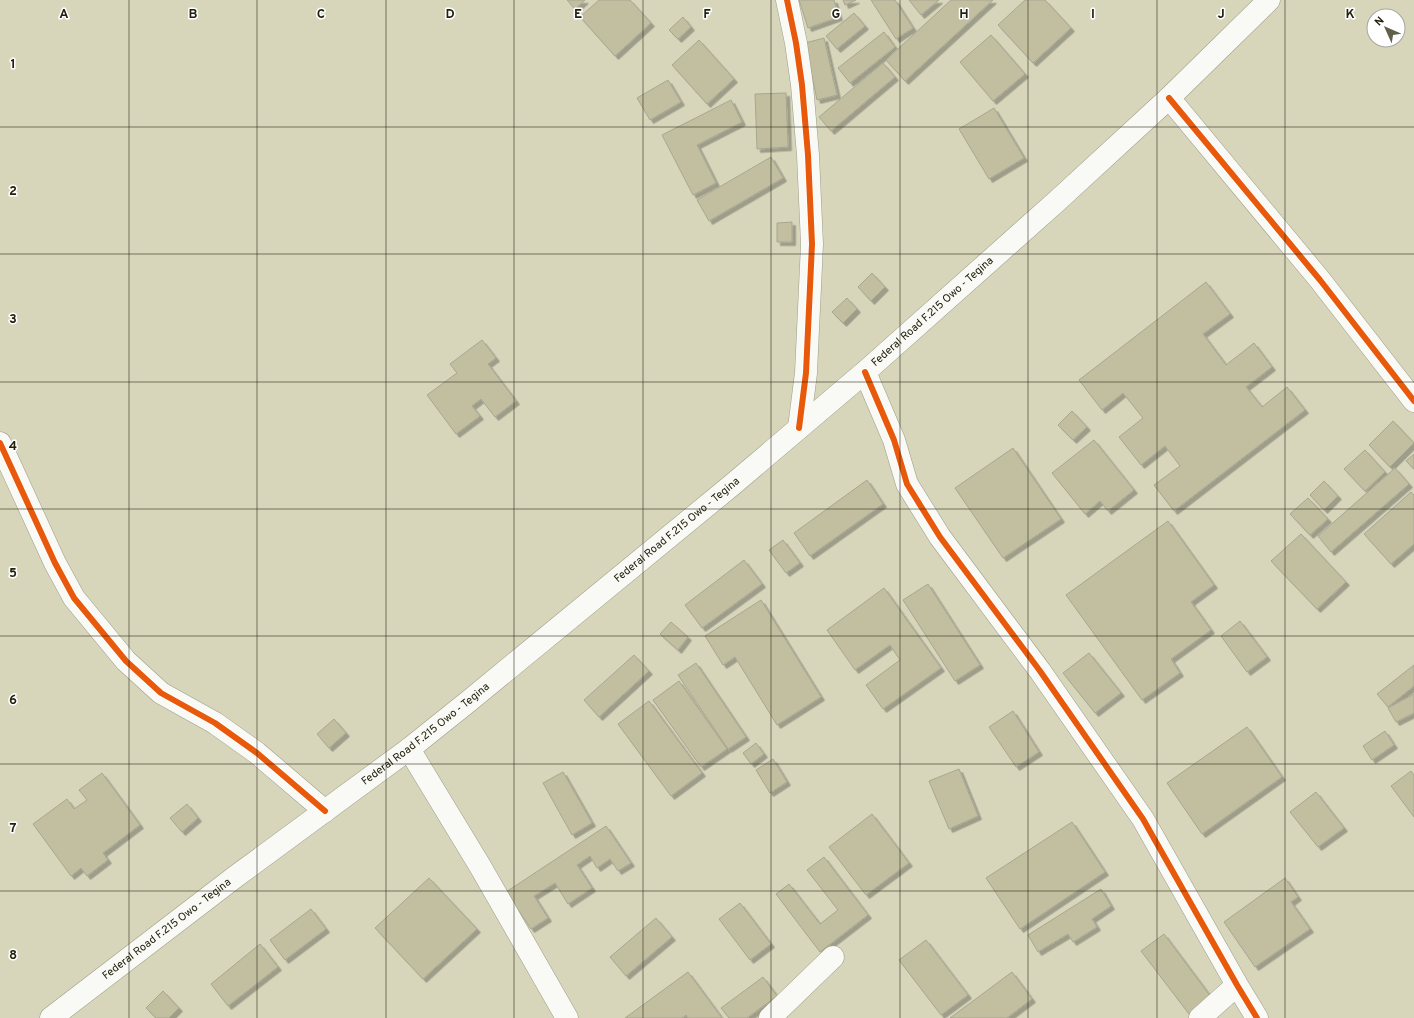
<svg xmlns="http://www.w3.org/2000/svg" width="1414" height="1018" font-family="Overpass,sans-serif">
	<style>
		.building { fill: #c2bfa1; stroke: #a7a691; filter: url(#shadow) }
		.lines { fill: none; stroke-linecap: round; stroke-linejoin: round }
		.minor-casing { stroke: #9e9c87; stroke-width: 23 }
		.primary-casing { stroke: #9e9c87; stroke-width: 23 }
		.minor { stroke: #f9f9f5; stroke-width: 22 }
		.primary { stroke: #f9f9f5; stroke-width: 22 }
		.cycleway-casing { stroke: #fff; stroke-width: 8 }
		.cycleway { stroke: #e8590c; stroke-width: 6 }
		.grid { fill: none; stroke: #23210e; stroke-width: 1; stroke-opacity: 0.55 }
		.labels { text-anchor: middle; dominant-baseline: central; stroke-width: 3; stroke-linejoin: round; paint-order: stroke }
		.street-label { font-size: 11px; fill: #23210e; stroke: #fff }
		.grid-label { font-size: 13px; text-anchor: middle; font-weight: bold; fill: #23210e; stroke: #fff; stroke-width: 3; stroke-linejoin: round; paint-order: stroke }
	</style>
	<defs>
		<filter id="shadow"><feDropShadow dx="3.5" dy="3.5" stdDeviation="0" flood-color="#0004"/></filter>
	</defs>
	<rect width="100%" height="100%" fill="#d7d6bb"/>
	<path class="building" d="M 567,0 L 585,0 L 575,9 Z
		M 599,0 L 630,0 L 651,23 L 615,56 L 580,17 Z
		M 799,0 L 834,0 L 839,17 L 808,28 Z
		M 843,0 L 856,0 L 845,5 Z
		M 871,0 L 895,0 L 913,28 L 896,39 Z
		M 909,0 L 939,0 L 921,15 Z
		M 951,0 L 993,0 L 905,81 L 886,60 Z
		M 1025,0 L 1045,0 L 1071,28 L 1033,63 L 998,25 Z
		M 854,13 L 865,26 L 837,49 L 826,36 Z
		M 683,17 L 691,27 L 678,39 L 669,30 Z
		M 884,32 L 895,47 L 850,83 L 838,68 Z
		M 991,35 L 1025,74 L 993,101 L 960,62 Z
		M 824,38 L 837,95 L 817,100 L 805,43 Z
		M 699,40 L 734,79 L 707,104 L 672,65 Z
		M 883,63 L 895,77 L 831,131 L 819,117 Z
		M 668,80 L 681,102 L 650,120 L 637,98 Z
		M 786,93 L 788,147 L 757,149 L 755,94 Z
		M 731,100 L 742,122 L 697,145 L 716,183 L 693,195 L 662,135 Z
		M 994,108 L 1024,158 L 989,179 L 959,129 Z
		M 771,157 L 783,178 L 709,221 L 697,200 Z
		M 792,222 L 792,242 L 777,242 L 777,223 Z
		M 872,273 L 885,287 L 871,301 L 858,287 Z
		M 1206,282 L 1230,314 L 1203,334 L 1226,365 L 1254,343 L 1272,367 L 1246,387 L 1262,407 L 1287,387 L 1305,410 L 1174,511 L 1154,485 L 1180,466 L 1165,446 L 1141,465 L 1119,437 L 1143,418 L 1123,393 L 1102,410 L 1079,380 Z
		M 847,298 L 857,309 L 843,323 L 832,312 Z
		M 482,340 L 496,358 L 488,364 L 516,401 L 495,417 L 481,399 L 472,406 L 480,416 L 456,434 L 427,395 L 457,373 L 450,364 Z
		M 1072,411 L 1087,427 L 1073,440 L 1058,425 Z
		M 1393,421 L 1414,443 L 1390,467 L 1369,445 Z
		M 1094,440 L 1134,490 L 1108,511 L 1100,501 L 1085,514 L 1052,473 Z
		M 1013,448 L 1061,519 L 1003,558 L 955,488 Z
		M 1365,450 L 1385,472 L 1365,491 L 1344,469 Z
		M 1414,454 L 1414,469 L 1406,461 Z
		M 1395,468 L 1409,484 L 1331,552 L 1318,536 Z
		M 867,480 L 883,504 L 810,556 L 794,533 Z
		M 1324,481 L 1338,496 L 1324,510 L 1310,495 Z
		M 1411,492 L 1414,495 L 1414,544 L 1391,564 L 1364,534 Z
		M 1308,498 L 1328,519 L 1310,535 L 1290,514 Z
		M 1168,521 L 1214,585 L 1191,602 L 1211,630 L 1171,659 L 1180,673 L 1142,700 L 1066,595 Z
		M 1301,534 L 1346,582 L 1317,609 L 1271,561 Z
		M 783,540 L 800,563 L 786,573 L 769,550 Z
		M 744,560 L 762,584 L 702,628 L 685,605 Z
		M 928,584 L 980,665 L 955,681 L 903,600 Z
		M 884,588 L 941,668 L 883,709 L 866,685 L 900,660 L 890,645 L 855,670 L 827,630 Z
		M 761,600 L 821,697 L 777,725 L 735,657 L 723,665 L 705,636 Z
		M 1240,621 L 1267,657 L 1247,672 L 1221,636 Z
		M 671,622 L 688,637 L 678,650 L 660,634 Z
		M 1089,653 L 1121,693 L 1095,713 L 1063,673 Z
		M 634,655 L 649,671 L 599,717 L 584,700 Z
		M 696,663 L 746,737 L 728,749 L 678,675 Z
		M 1414,665 L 1414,686 L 1388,707 L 1377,694 Z
		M 679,681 L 727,749 L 701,767 L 653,700 Z
		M 1414,694 L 1414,713 L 1396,722 L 1388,708 Z
		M 649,701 L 702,773 L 671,796 L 618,724 Z
		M 1013,711 L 1039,752 L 1016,767 L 989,727 Z
		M 334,719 L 346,733 L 329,748 L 317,734 Z
		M 1247,727 L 1282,777 L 1202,834 L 1167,783 Z
		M 1385,731 L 1394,745 L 1372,760 L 1363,746 Z
		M 756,743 L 764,754 L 751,764 L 743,753 Z
		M 773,759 L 787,782 L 770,793 L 756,770 Z
		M 959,769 L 978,816 L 949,829 L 929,781 Z
		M 1411,771 L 1414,775 L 1414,817 L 1391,786 Z
		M 563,772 L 592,823 L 572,835 L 543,783 Z
		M 102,773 L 140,825 L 103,853 L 108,860 L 87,876 L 81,868 L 71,876 L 33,824 L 67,799 L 74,809 L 87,800 L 79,790 Z
		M 1316,792 L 1344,828 L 1318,847 L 1290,812 Z
		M 187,804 L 198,818 L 182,832 L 170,818 Z
		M 872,814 L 909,863 L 866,895 L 829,847 Z
		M 1072,822 L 1105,872 L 1020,929 L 986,878 Z
		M 606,826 L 631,863 L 618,871 L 610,859 L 597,868 L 590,856 L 577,865 L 592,888 L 568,904 L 555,883 L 534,896 L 548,918 L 531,929 L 506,892 Z
		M 824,857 L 868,915 L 820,952 L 776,894 L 789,884 L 820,924 L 838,910 L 807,870 Z
		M 429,878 L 477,929 L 423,979 L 375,928 Z
		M 1285,878 L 1298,897 L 1291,902 L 1310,929 L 1255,967 L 1224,922 Z
		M 1101,889 L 1111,906 L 1092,919 L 1097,927 L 1073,942 L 1068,934 L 1038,952 L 1028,935 Z
		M 740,903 L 771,944 L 750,960 L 719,919 Z
		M 311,909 L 326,929 L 285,960 L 270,940 Z
		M 656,918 L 672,937 L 626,976 L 610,957 Z
		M 1164,934 L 1211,997 L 1189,1014 L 1141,951 Z
		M 926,940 L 968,995 L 941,1015 L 899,960 Z
		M 260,944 L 278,967 L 228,1006 L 211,984 Z
		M 688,972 L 722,1018 L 688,1018 L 686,1015 L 682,1018 L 625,1018 Z
		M 1012,972 L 1032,999 L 1007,1018 L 950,1018 Z
		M 763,977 L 777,996 L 747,1018 L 729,1018 L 721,1008 Z
		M 163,991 L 179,1008 L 169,1018 L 156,1018 L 146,1008 Z"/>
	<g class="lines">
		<defs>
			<path id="minor" d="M 787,0 L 796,43 L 802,85 L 808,155 L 812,244 L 806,373 L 799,428
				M 1169,98 L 1320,280 L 1414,401
				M 865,372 L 894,440 L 907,484 L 940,537 L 1040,671 L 1143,819 L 1237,985 L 1257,1018
				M 0,443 L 55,563 L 74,598 L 126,661 L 161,693 L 215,723 L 257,753 L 325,811
				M 409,749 L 480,866 L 567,1018
				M 770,1018 L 833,957
				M 1200,1018 L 1237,985"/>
			<g id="primary">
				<path id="s1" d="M 51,1018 L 235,877 L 409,749 L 469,701 L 732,485 L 865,372 L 1057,201 L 1169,98 L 1269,0"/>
			</g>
		</defs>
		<use href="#minor" class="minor-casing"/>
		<use href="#primary" class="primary-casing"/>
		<use href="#minor" class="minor"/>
		<use href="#primary" class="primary"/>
		<defs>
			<path id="cycleway" d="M 787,0 L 796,43 L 802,85 L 808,155 L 812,244 L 806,373 L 799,428
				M 1169,98 L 1320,280 L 1414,401
				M 865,372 L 894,440 L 907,484 L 940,537 L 1040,671 L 1143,819 L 1237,985 L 1257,1018
				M 0,443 L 55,563 L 74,598 L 126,661 L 161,693 L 215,723 L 257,753 L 325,811"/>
		</defs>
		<use href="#cycleway" class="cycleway-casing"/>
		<use href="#cycleway" class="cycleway"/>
	</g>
	<path class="grid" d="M 129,0 L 129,1018M 257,0 L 257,1018M 386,0 L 386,1018M 514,0 L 514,1018M 643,0 L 643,1018M 771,0 L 771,1018M 900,0 L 900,1018M 1028,0 L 1028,1018M 1157,0 L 1157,1018M 1285,0 L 1285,1018M 0,127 L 1414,127M 0,254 L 1414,254M 0,382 L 1414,382M 0,509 L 1414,509M 0,636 L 1414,636M 0,764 L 1414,764M 0,891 L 1414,891"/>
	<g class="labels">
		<g class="street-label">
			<text stroke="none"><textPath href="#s1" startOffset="1130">Federal Road F.215 Owo - Tegina</textPath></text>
			<text stroke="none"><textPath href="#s1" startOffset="794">Federal Road F.215 Owo - Tegina</textPath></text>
			<text stroke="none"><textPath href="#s1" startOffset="470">Federal Road F.215 Owo - Tegina</textPath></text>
			<text stroke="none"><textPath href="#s1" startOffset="146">Federal Road F.215 Owo - Tegina</textPath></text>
		</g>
	</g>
	<g class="grid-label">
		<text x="64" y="18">A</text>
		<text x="193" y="18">B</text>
		<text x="321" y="18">C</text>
		<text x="450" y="18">D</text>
		<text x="578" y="18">E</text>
		<text x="707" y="18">F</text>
		<text x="836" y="18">G</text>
		<text x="964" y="18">H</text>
		<text x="1093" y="18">I</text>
		<text x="1221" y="18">J</text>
		<text x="1350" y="18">K</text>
		<text x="13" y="68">1</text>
		<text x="13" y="195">2</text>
		<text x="13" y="323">3</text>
		<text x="13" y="450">4</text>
		<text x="13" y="577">5</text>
		<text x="13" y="704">6</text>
		<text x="13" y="832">7</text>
		<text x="13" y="959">8</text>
	</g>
	<g transform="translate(1386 28) rotate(315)"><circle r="19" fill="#ffffff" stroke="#a7a69f"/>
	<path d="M0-3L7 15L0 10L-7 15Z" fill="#62604b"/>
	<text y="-6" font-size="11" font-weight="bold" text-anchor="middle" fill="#23210e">N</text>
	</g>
</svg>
